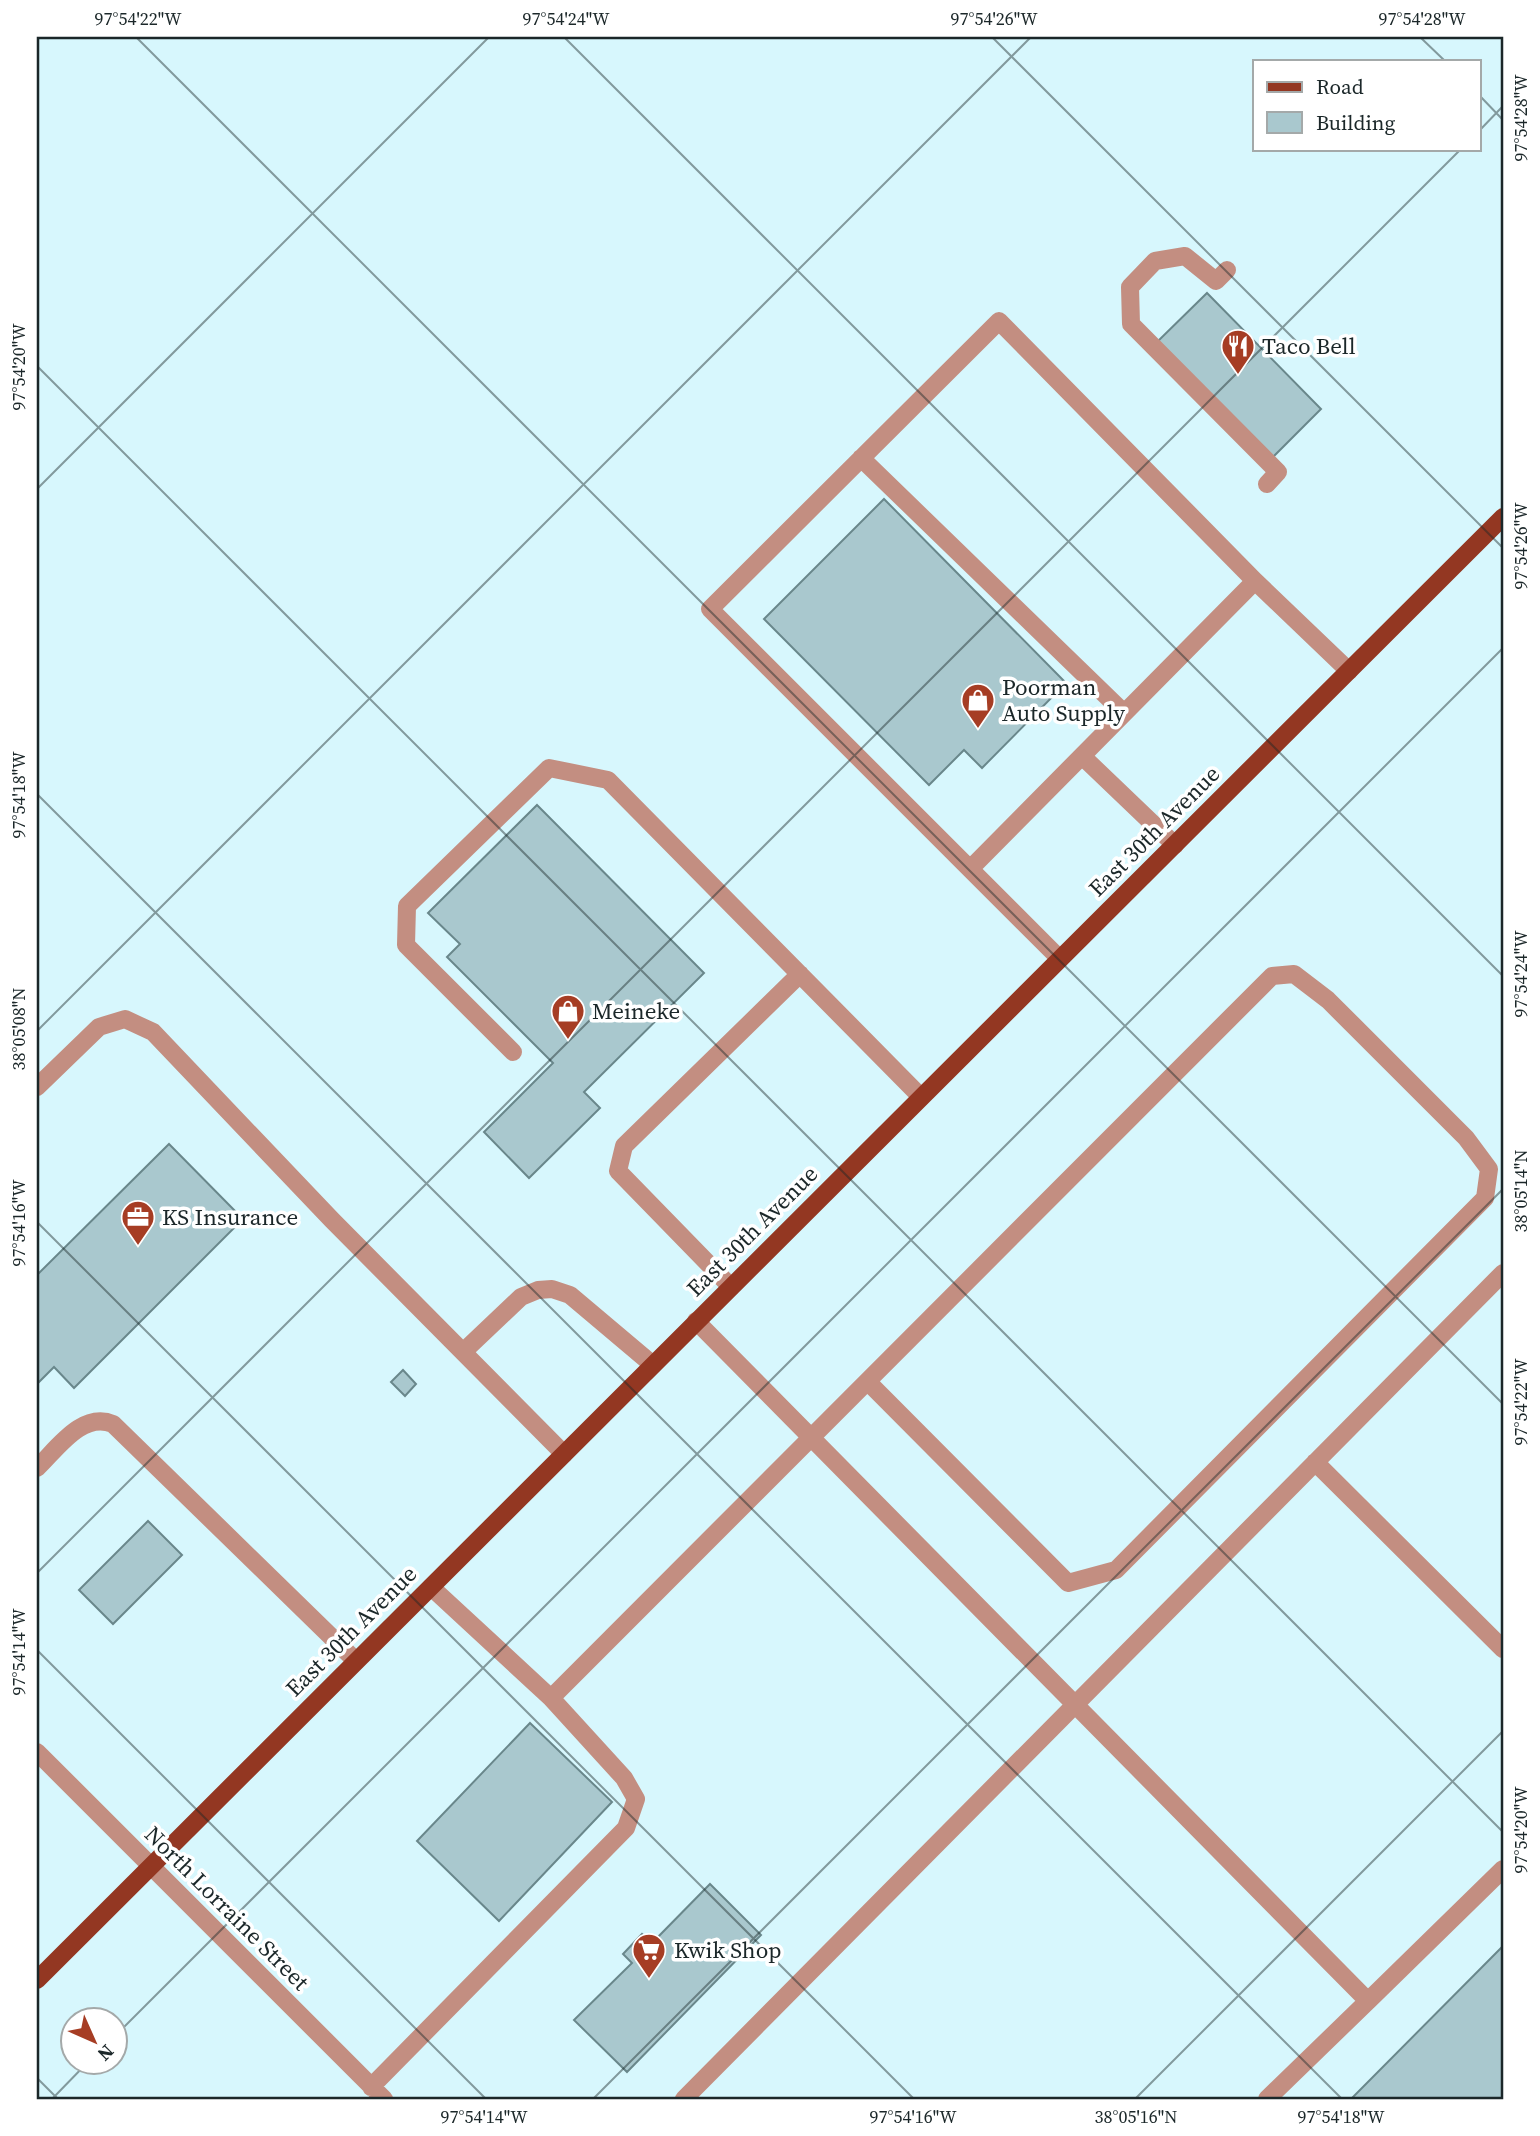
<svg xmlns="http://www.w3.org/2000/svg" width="1540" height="2136" font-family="'Source Serif 4',serif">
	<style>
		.building { fill: #a9c8ce; stroke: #69878b; stroke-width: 2 }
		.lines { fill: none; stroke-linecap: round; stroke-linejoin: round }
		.minor { stroke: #c38e81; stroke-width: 18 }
		.major { stroke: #933722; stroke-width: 18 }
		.ticks { fill: none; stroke: #1b2729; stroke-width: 2; stroke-opacity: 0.45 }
		.labels { text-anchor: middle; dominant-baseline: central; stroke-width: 7; stroke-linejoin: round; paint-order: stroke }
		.poi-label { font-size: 23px; fill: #1b2729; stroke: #fff; text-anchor: start }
		.street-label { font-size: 23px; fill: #1b2729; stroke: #fff }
		.neatline { fill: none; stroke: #1b2729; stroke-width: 2.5 }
		.ticks-label { font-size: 18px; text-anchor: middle; fill: #1b2729 }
	</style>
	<rect width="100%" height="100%" fill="#d7f7fd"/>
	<path class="building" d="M 1207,293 L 1321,409 L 1270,460 L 1156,343 Z
		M 884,499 L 1066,683 L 982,768 L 964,750 L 929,785 L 764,619 Z
		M 537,805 L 704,973 L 584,1092 L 600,1108 L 529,1178 L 484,1132 L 553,1063 L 447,957 L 460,944 L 428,913 Z
		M 169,1144 L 243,1219 L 74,1388 L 54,1367 L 37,1384 L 37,1275 Z
		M 403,1370 L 416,1384 L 405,1396 L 391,1382 Z
		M 148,1521 L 182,1555 L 113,1624 L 79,1590 Z
		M 530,1723 L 612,1802 L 499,1921 L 417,1841 Z
		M 710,1884 L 761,1935 L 627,2072 L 574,2020 L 632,1963 L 623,1954 L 642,1934 L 652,1943 Z
		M 1503,1946 L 1503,2099 L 1351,2099 Z"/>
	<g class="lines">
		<path class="minor" d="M 1227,270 L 1216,281 L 1185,256 L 1155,261 L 1130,287 L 1131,324 L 1278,472 L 1267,484
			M 861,458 L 1124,713
			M 1082,756 L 1175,845
			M 970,869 L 1255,581
			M 1060,959 L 710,609 L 999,321 L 1255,581 L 1349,671
			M 513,1052 L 406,945 L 407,906 L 549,768 L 608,780 L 921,1097
			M 37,1087 L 99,1027 L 125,1019 L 153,1032 L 332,1220 L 564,1454
			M 731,1287 L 618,1171 L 624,1146 L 800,974
			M 696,1321 L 1368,2001 L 1267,2099
			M 463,1352 L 521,1297 L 538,1290 L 552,1289 L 570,1295 L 653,1365
			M 1315,1462 L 1503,1649
			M 37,1468 C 57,1449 82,1411 113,1424 L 356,1661
			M 431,1587 L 551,1698 L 1272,976 L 1294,974 L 1328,1000 L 1466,1138 L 1489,1169 L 1485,1198 L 1116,1570 L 1068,1583 L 869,1383
			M 37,1752 L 384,2099
			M 1368,2001 L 1503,1869
			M 371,2087 L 626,1828 L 636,1799 L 624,1778 L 551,1698
			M 684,2099 L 1503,1273"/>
		<path class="major" d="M 37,1980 L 1503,517"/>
	</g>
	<path class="ticks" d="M 136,37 L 1503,1404M 564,37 L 1503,976M 992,37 L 1503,548M 1420,37 L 1445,61M 1479,95 L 1503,120M 1479,131 L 1503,106M 37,366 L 1503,1832M 37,489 L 489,37M 37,794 L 1342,2099M 37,1031 L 1031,37M 37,1222 L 914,2099M 37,1573 L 1461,149M 37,1650 L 486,2099M 116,2035 L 1503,648M 37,2078 L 58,2099M 52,2099 L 88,2062M 593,2099 L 1503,1189M 1135,2099 L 1503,1731"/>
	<defs>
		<symbol id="restaurant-pin" viewBox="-11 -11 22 30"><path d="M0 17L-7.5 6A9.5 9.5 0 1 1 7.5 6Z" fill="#a63d24" stroke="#fff"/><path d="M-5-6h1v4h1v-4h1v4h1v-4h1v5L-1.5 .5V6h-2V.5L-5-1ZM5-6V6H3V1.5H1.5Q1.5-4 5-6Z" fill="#fff"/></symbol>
		<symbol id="shop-pin" viewBox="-11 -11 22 30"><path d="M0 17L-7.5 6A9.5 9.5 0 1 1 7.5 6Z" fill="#a63d24" stroke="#fff"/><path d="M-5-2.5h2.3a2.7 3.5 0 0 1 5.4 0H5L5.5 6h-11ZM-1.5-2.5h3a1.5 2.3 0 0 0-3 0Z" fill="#fff"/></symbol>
		<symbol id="office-pin" viewBox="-11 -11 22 30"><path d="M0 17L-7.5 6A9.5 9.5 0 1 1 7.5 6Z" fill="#a63d24" stroke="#fff"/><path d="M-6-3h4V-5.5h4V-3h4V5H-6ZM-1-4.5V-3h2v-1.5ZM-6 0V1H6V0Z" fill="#fff"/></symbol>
		<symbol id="supermarket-pin" viewBox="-11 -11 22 30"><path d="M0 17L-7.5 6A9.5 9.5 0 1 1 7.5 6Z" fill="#a63d24" stroke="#fff"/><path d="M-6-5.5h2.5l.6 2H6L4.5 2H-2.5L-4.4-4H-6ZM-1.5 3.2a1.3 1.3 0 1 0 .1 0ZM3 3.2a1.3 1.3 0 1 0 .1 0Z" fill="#fff"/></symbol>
	</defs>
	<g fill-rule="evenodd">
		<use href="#restaurant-pin" x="1219" y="327" width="38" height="52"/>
		<use href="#shop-pin" x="959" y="681" width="38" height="52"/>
		<use href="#shop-pin" x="549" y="992" width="38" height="52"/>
		<use href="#office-pin" x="119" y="1198" width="38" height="52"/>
		<use href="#supermarket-pin" x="630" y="1931" width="38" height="52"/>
	</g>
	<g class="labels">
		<g class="poi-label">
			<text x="1262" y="346">Taco Bell</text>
			<text x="1002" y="687">Poorman<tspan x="1002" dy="26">Auto Supply</tspan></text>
			<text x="592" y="1011">Meineke</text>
			<text x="162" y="1217">KS Insurance</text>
			<text x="674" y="1950">Kwik Shop</text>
		</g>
		<g class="street-label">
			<text transform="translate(1154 831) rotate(-45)">East 30th Avenue</text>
			<text transform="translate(752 1231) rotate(-45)">East 30th Avenue</text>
			<text transform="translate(351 1631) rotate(-45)">East 30th Avenue</text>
			<text transform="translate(227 1908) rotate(45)">North Lorraine Street</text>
		</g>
	</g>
	<rect width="1540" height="2136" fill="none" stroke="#ffffff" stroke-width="77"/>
	<rect x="1253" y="60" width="228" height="91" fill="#ffffff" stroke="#a4a9a9" stroke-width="2"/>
	<rect x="1267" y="82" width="35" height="10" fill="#933722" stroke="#a4a9a9" stroke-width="2"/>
	<text x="1316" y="94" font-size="21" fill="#1b2729">Road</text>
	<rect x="1267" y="112" width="35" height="21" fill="#a9c8ce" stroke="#a4a9a9" stroke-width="2"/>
	<text x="1316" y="130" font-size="21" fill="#1b2729">Building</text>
	<g transform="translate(94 2041) rotate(135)"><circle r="33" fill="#ffffff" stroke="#a4a9a9" stroke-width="2"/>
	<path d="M0-5L12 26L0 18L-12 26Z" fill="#a63d24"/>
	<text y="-10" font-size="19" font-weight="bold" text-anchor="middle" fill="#1b2729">N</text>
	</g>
	<rect x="38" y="38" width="1464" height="2060" class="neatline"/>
	<g class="ticks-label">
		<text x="138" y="25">97°54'22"W</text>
		<text x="566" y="25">97°54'24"W</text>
		<text x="994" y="25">97°54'26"W</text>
		<text x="1422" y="25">97°54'28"W</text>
		<text transform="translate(1521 118) rotate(-90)" y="6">97°54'28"W</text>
		<text transform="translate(19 367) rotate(-90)" y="6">97°54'20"W</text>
		<text transform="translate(1521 546) rotate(-90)" y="6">97°54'26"W</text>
		<text transform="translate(19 795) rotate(-90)" y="6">97°54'18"W</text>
		<text transform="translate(1521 974) rotate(-90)" y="6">97°54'24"W</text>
		<text transform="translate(19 1029) rotate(-90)" y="6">38°05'08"N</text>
		<text transform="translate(1521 1191) rotate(-90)" y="6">38°05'14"N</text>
		<text transform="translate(19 1223) rotate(-90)" y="6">97°54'16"W</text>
		<text transform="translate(1521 1402) rotate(-90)" y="6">97°54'22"W</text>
		<text transform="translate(19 1652) rotate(-90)" y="6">97°54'14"W</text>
		<text transform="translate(1521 1830) rotate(-90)" y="6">97°54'20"W</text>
		<text x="484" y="2123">97°54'14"W</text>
		<text x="913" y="2123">97°54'16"W</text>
		<text x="1136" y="2123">38°05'16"N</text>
		<text x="1341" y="2123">97°54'18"W</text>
	</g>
</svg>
